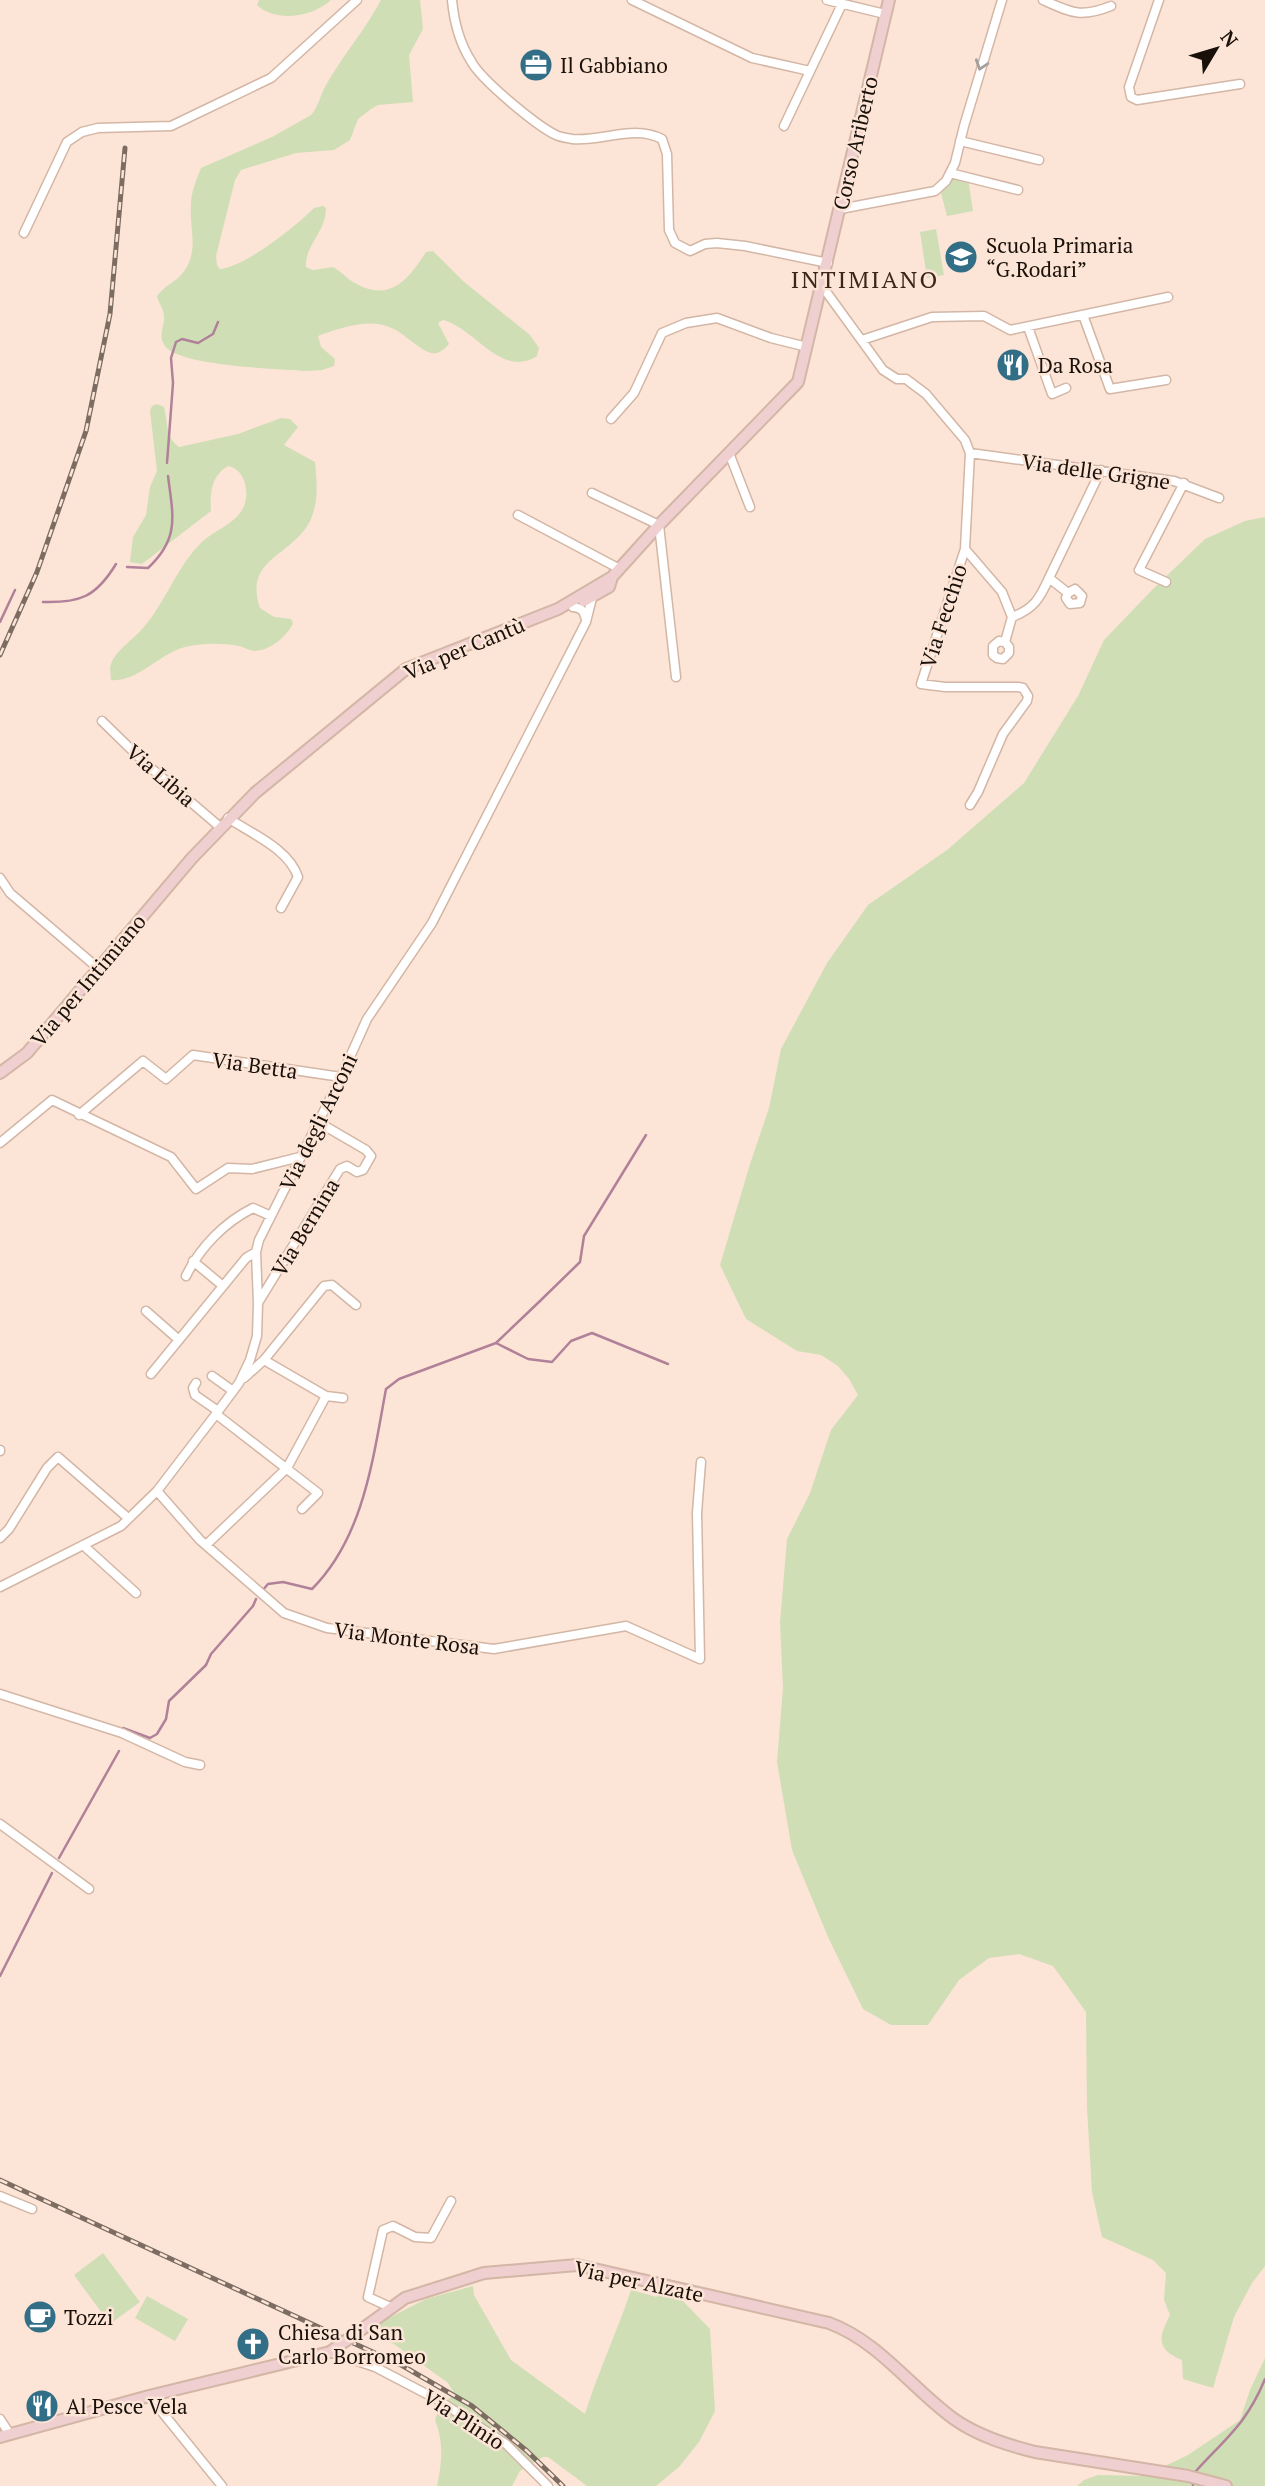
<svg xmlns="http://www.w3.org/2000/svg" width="1265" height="2486" font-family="'PT Serif',serif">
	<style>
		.green { fill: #d0deb6 }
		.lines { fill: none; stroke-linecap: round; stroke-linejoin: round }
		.stream { stroke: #b08198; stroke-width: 2.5 }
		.street-casing { stroke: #d3b6a5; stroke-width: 11 }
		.secondary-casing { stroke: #d3b6a5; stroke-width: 14 }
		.street { stroke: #fff; stroke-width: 8 }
		.secondary { stroke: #f0cfd1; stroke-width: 10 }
		.rail-casing { stroke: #7c6c62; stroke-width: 5 }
		.rail { stroke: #fce5d6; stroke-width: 2.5; stroke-dasharray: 8; stroke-linecap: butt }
		.secondary-bridge-casing { stroke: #d3b6a5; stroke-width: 14; stroke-linecap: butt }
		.secondary-bridge { stroke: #f0cfd1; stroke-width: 10 }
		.oneway { stroke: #a39f9d }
		.labels { text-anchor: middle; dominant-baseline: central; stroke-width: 5; stroke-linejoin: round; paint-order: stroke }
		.poi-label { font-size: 21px; fill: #1a100a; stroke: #fce5d6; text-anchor: start }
		.street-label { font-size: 21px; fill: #1a100a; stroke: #fce5d6 }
		.quarter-label { font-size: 24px; letter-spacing: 2px; fill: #3c2618; stroke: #fce5d6 }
	</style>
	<rect width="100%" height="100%" fill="#fce5d6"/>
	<path class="green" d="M 259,0 L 331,0 C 313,17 276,23 257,5 Z
		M 381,0 L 420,0 L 423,29 L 409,55 L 413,102 L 378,105 L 371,109 L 358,119 L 350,140 L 334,150 L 296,153 L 241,170 L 235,180 L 216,256 L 217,265 L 220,269 C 245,267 296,226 314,208 L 323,206 L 326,208 C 326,232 305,245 306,267 L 313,270 L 333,267 C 341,271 347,279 355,283 C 390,303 408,280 426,252 L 433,251 L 463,281 L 530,335 L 539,348 L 537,356 C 501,379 475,328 443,320 L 438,323 L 449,344 C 445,349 438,355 431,353 C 415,348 402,329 383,325 C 363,320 337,329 318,336 L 321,347 L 335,359 L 334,366 L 322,370 L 306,371 C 280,369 178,366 165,346 C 157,335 165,327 164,316 C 164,308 158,303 157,296 C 165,285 178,281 185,270 C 199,249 189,227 191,205 C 191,192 196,181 201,168 L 272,137 L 311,115 C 319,106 320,95 326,85 C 343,55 365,30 381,0 Z
		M 950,174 L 968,178 L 973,211 L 947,216 L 941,193 L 935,193 Z
		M 936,229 L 944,275 L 927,278 L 920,232 Z
		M 157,404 L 164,407 C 168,422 165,437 179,447 L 238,434 L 281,418 L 290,419 L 298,427 L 284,445 L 315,462 C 317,482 319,502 310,521 C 292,557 243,558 260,608 L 274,617 L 291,619 L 293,623 C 288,636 269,651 255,651 C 249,651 245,647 239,646 C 224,643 206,643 190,646 C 162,650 138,683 111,680 C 111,675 109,668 111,664 C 116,650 134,639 143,628 C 166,602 176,568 200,544 C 212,531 232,526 242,510 C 251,496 246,469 228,466 C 211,476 210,493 211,511 L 142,564 L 130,562 L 133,537 L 146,515 L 150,487 L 157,471 L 150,411 L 152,406 Z
		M 1265,517 L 1265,2266 L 1252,2283 L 1234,2317 L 1213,2388 L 1183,2379 L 1182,2360 C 1155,2349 1159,2337 1170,2315 L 1164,2300 L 1166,2273 L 1153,2260 L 1102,2237 L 1092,2192 L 1087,2108 L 1086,2012 L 1053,1966 L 1019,1954 L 989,1958 L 959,1980 L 928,2025 L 891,2025 L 863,2009 L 828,1937 L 792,1850 L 777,1762 L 783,1688 L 780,1622 L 787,1539 L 810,1493 L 831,1430 L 858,1395 L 849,1379 L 838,1366 L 821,1355 L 797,1351 L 746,1319 L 720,1265 L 750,1164 L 769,1108 L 781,1049 L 827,963 L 868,905 L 947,850 L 1024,783 L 1078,696 L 1104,640 L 1152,590 L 1205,539 L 1245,521 Z
		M 103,2253 L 140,2302 L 110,2324 L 74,2275 Z
		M 473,2286 L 474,2295 L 511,2360 L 585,2414 C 598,2372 617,2332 631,2290 L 657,2297 L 658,2293 L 679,2297 L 710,2329 L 715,2411 L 699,2442 L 679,2467 L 656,2486 L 587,2486 L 548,2457 L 543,2457 L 520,2471 L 512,2486 L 437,2486 C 442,2462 444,2443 435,2420 L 438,2411 L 454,2393 L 448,2383 L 394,2344 L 363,2331 L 426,2299 Z
		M 147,2296 L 188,2319 L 175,2341 L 135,2318 Z
		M 1265,2358 L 1265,2486 L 1077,2486 L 1084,2480 L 1098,2475 L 1144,2476 L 1188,2455 L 1240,2420 L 1250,2390 Z"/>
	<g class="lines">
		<path class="stream" d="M 167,463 L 173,383 L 171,358 L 176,342 L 182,339 L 198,343 L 213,334 L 218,322
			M 127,567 L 148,568 C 180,538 173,516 168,476
			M 43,602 C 80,603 96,597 116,564
			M 0,622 L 15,590
			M 496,1343 L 528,1359 L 552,1362 L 571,1341 L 592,1333 L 668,1364
			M 262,1591 L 268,1584 L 283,1582 L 312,1589 C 364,1537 373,1458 386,1389 L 399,1379 L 496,1343 L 540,1301 L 580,1262 L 584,1236 L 646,1135
			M 123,1728 L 150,1738 L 157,1734 L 166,1719 L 169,1701 L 206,1665 L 211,1654 L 253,1606 L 256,1599
			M 59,1858 L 119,1751
			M 0,1976 L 52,1873
			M 1196,2471 C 1227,2437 1247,2423 1265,2379
			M 1193,2486 L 1193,2484"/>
		<defs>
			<path id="street" d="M 452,0 C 454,22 459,42 471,61 C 481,80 537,126 556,135 C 560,137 567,138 572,139 C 602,142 634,124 662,139 L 667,154 L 669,230 L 675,243 L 690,251 L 705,244 L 717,243 L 745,246 L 828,263
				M 632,0 L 752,58 L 810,71
				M 827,0 L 885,14
				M 1043,0 C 1072,13 1081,18 1111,6
				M 1159,0 L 1129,87 L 1131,97 L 1137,100 L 1240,84
				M 784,126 L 842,4
				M 960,141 L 1039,160
				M 950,173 L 1018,190
				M 840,209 L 935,191 L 946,181 L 955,163 L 964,126 L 1002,0
				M 24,233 L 67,142 L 82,132 L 98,128 L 171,126 L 271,78 L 357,0
				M 822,286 L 883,370 L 897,379 L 906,379 L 926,394 L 965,440 L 970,453 L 965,549 L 921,684 L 945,687 L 1018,687 L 1023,688 L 1028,696 L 1027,701 L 1003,734 L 978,792 L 970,805
				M 1083,315 L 1110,389 L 1166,380
				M 1028,327 L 1052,394 L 1066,388
				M 862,340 L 932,317 L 984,316 L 1010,330 L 1168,297
				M 611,419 L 634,393 L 662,333 L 686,323 L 717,318 L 771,338 L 807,347
				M 729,453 L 750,507
				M 970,453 L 1174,481 L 1219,498
				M 592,493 L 659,525 L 676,677
				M 518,515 L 618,568
				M 965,549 L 1002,592 L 1012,617 L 1005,642 L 999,641 L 993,646 L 993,655 L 997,658 L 1003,659 L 1009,653 L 1009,647 L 1005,642
				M 1049,578 L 1101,470
				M 1166,582 L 1139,570 L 1184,483
				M 573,607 C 582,608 584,611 586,620
				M 1012,617 C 1034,609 1040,598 1049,578 L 1068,593 L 1066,598 L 1070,604 L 1080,603 L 1082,596 L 1075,589 L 1068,593
				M 102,721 L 144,762 L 220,827
				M 228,818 C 252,834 289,849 298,877 L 281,908
				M 0,878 L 10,893 L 99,969
				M 79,1115 L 143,1061 L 166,1079 L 193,1055 L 341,1077
				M 0,1143 L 52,1100 L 171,1157 L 196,1189 L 228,1168 L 252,1169 L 300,1157
				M 193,1261 L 223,1286
				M 186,1276 C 200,1247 225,1222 253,1208 L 271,1216
				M 258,1303 L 340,1169 L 347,1166 L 357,1172 L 363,1170 L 371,1156 L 366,1150 L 318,1122
				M 146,1311 L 179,1340
				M 151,1374 L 246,1258 L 256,1252
				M 212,1376 L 233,1391
				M 244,1378 L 264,1360 L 324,1286 L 332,1285 L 356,1305
				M 196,1383 L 193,1388 L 195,1395 L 218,1411
				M 326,1396 L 343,1398
				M 216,1414 L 318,1493 L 302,1509
				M 0,1451 L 0,1450
				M 157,1491 L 200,1540 L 284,1613 L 327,1628 L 494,1649 L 626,1626 L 700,1659 L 697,1513 L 701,1462
				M 0,1538 L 9,1529 L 47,1468 L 58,1457 L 128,1518
				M 83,1545 L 136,1593
				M 206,1545 L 287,1468 L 326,1396 L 264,1360
				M 0,1587 L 121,1526 L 157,1491 L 216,1414 L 239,1383 L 250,1360 L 257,1336 L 258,1303 L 256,1252 L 259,1240 L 341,1077 L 367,1019 L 432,923 L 586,622 L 592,598 L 590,594
				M 0,1694 L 122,1733 L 185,1762 L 200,1765
				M 0,1824 L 89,1889
				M 0,2196 L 32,2209
				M 392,2308 L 368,2297 L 383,2230 L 393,2226 L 415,2237 L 431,2238 L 451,2201
				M 330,2352 L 375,2367 L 438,2400 L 506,2444 L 548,2486
				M 149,2396 L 222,2486
				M 0,2419 L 9,2433"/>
			<path id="secondary" d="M 584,601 L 609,587 L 612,577
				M 0,1073 L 27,1053 L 192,858 L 255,793 L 406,669 L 558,609 L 612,577 L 659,525 L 798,382 L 889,0
				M 365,2327 L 405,2298 L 484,2273 L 577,2265 L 829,2323 C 880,2342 911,2388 954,2419 C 978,2436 1007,2445 1035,2452 L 1188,2476 L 1226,2486
				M 0,2437 L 149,2396 L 330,2352"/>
		</defs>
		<use href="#street" class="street-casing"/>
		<use href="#secondary" class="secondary-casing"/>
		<use href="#street" class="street"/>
		<use href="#secondary" class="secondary"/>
		<defs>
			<path id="rail" d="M 0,655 L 37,572 L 86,431 L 110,314 L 125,148
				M 0,2180 L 403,2366 L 472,2406 L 527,2451 L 563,2486"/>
		</defs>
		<use href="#rail" class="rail-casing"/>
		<use href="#rail" class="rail"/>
		<defs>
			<path id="secondary-bridge" d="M 330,2352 L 365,2327"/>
		</defs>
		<use href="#secondary-bridge" class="secondary-bridge-casing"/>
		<use href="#secondary-bridge" class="secondary-bridge"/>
	</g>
	<defs><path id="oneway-chevron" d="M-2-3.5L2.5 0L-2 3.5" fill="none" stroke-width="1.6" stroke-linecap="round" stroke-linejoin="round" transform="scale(1.75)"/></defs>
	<use class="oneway" href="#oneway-chevron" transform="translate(981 65) rotate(108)"/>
	<defs>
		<symbol id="office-disc" viewBox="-11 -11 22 22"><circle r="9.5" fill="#326e86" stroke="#fce5d6"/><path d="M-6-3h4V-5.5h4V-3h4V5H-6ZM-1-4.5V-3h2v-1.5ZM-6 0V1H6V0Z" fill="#fff"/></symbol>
		<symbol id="school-disc" viewBox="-11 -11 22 22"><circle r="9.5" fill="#326e86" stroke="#fce5d6"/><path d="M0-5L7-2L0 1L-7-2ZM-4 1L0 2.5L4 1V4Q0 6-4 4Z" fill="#fff"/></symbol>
		<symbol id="restaurant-disc" viewBox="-11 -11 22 22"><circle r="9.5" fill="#326e86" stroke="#fce5d6"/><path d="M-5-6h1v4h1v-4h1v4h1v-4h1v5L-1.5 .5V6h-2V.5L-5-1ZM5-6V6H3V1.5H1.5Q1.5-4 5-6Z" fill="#fff"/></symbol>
		<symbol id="cafe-disc" viewBox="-11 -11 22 22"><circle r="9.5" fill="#326e86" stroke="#fce5d6"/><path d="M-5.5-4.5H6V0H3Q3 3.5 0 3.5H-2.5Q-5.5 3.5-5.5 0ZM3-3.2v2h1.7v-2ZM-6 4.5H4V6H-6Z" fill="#fff"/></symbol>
		<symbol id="church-disc" viewBox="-11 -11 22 22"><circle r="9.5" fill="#326e86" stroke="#fce5d6"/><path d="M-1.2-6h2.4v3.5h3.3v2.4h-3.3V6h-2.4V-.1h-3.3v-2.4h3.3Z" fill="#fff"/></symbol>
	</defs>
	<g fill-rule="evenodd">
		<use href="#office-disc" x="517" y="46" width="38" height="38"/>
		<use href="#school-disc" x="942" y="238" width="38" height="38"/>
		<use href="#restaurant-disc" x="994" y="346" width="38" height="38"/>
		<use href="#cafe-disc" x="21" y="2298" width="38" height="38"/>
		<use href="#church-disc" x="234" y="2325" width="38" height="38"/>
		<use href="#restaurant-disc" x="23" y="2387" width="38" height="38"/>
	</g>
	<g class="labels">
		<g class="poi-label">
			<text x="560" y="65">Il Gabbiano</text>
			<text x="986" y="245">Scuola Primaria<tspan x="986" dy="24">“G.Rodari”</tspan></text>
			<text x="1038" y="365">Da Rosa</text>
			<text x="64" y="2317">Tozzi</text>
			<text x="278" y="2332">Chiesa di San<tspan x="278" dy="24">Carlo Borromeo</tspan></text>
			<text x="66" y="2406">Al Pesce Vela</text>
		</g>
		<g class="street-label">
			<text transform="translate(855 143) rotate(-77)">Corso Ariberto</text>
			<text transform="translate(1096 471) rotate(8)">Via delle Grigne</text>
			<text transform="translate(943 616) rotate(-72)">Via Fecchio</text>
			<text transform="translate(464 648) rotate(-23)">Via per Cantù</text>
			<text transform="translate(161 775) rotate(41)">Via Libia</text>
			<text transform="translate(88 980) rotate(-50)">Via per Intimiano</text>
			<text transform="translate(255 1065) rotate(8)">Via Betta</text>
			<text transform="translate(318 1122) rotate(-64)">Via degli Arconi</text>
			<text transform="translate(305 1227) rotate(-59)">Via Bernina</text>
			<text transform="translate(407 1638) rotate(7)">Via Monte Rosa</text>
			<text transform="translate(639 2281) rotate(12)">Via per Alzate</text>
			<text transform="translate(464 2419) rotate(33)">Via Plinio</text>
		</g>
		<g class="quarter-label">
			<text x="865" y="279">INTIMIANO</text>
		</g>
	</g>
	<g transform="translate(1216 49) rotate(52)" stroke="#fce5d6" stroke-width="5" paint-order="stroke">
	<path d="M0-5L12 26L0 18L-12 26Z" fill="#1a100a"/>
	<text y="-10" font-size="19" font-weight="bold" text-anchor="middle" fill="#1a100a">N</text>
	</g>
</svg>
